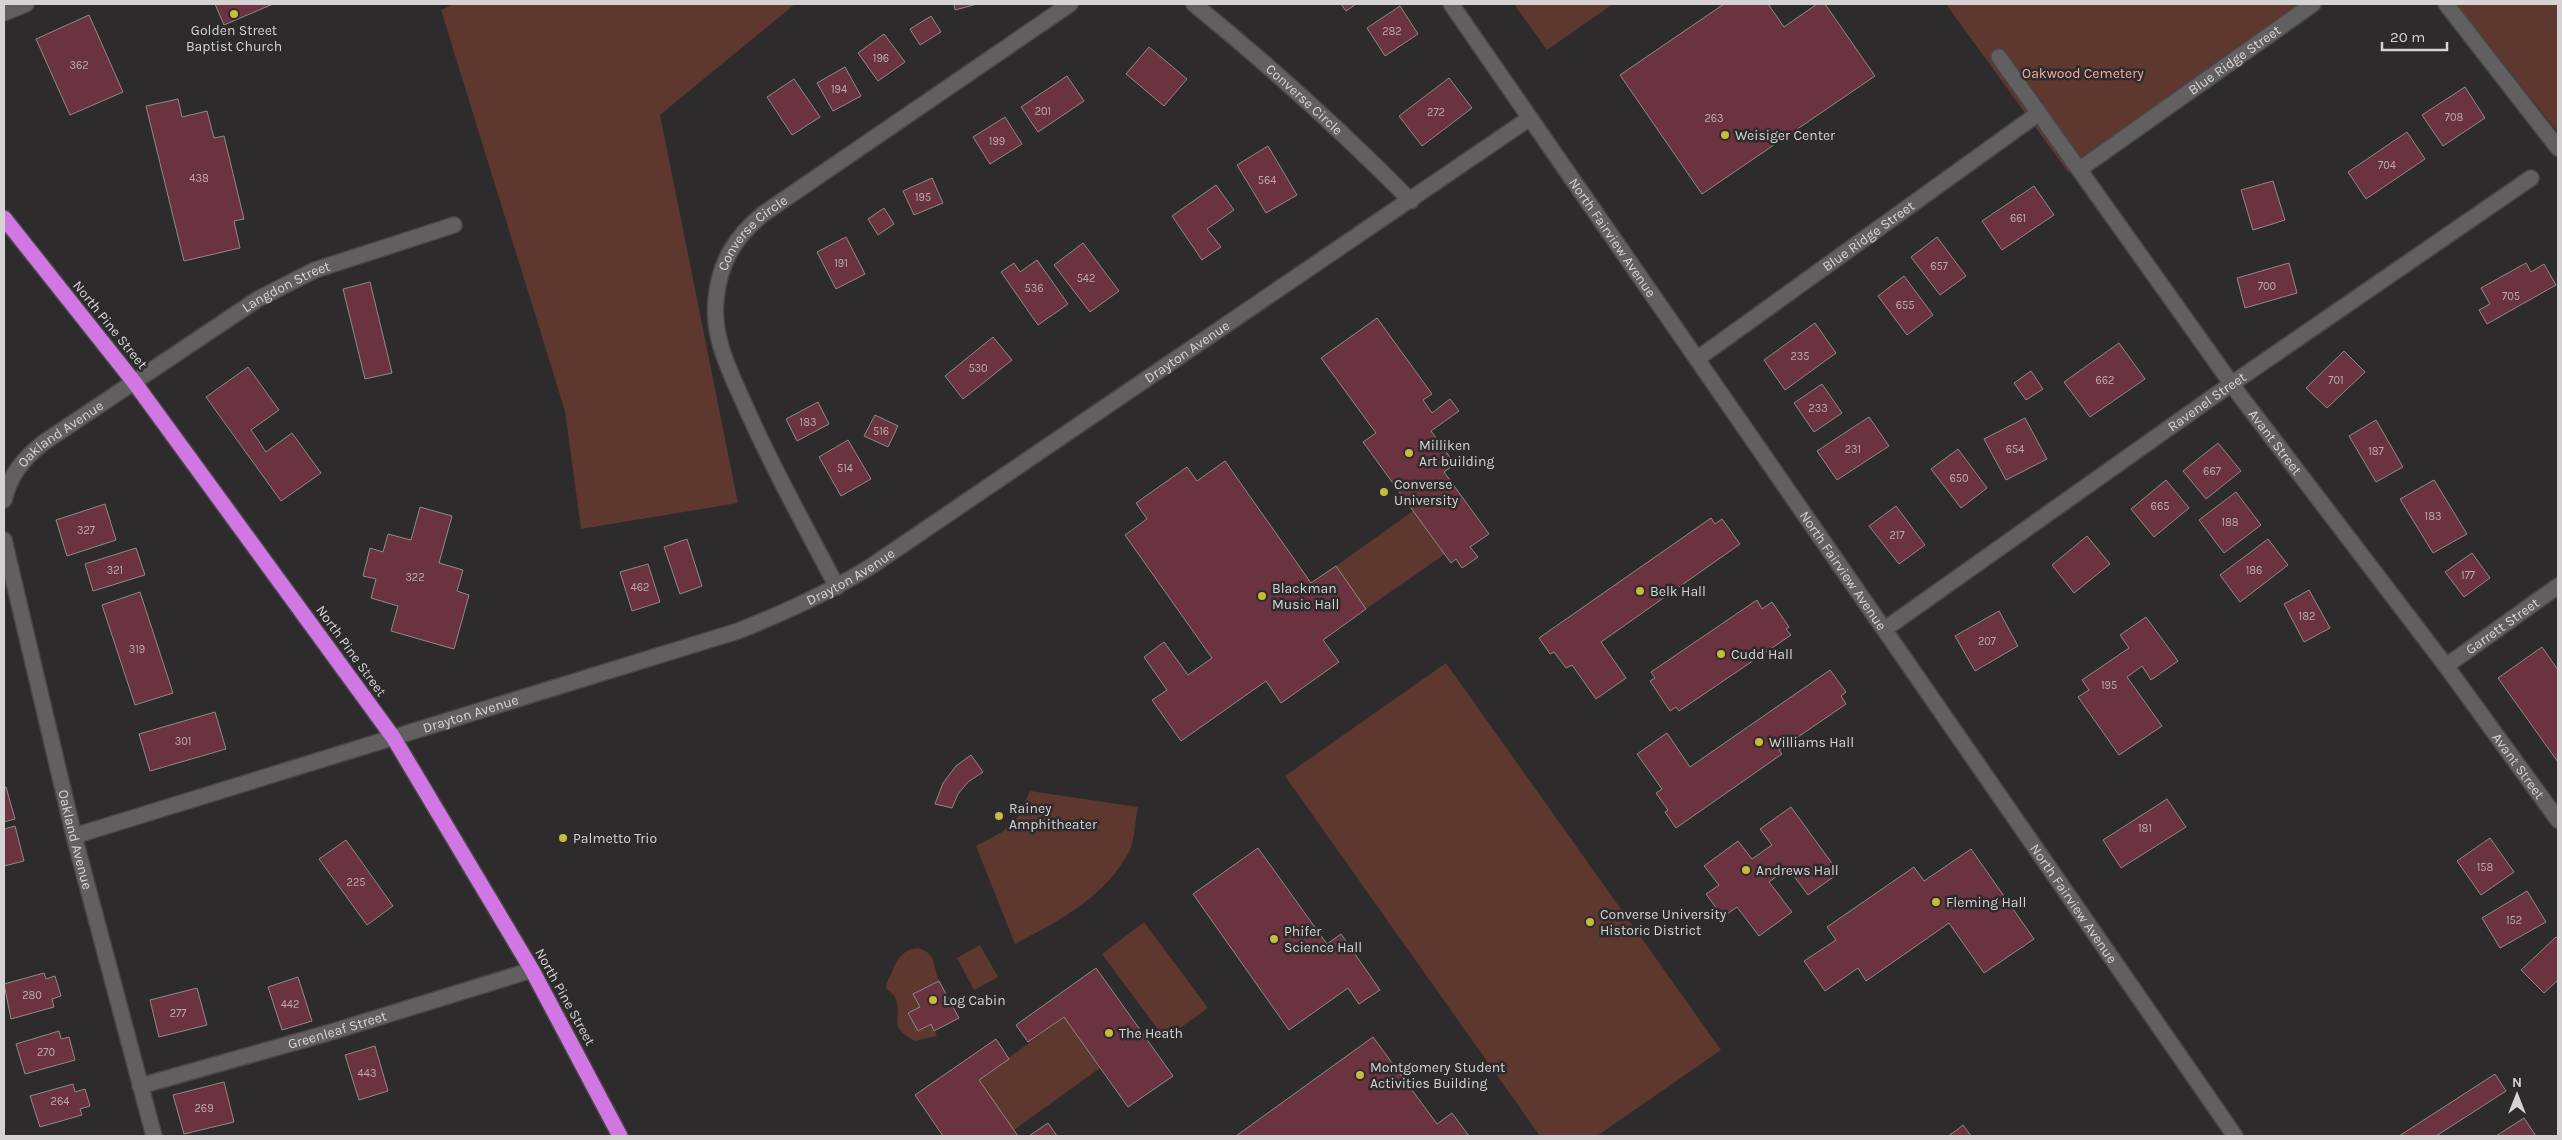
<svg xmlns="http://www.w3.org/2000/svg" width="2562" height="1140" font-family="Karla,sans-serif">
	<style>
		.green { fill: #5e372f }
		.building { fill: #6b333f; stroke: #8e8a8a }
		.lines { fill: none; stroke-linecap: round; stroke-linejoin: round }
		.minor-casing { stroke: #484647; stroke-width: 18 }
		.highway-casing { stroke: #484647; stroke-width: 18 }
		.minor { stroke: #625f60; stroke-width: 15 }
		.highway { stroke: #d177e3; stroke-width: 15 }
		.poi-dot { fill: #c9bb3a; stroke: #2e2b2d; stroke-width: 2 }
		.labels { text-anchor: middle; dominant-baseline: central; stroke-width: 5; stroke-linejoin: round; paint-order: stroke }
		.number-label { font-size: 11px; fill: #baabaf }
		.poi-label { font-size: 14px; fill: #d5d3d4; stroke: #2e2b2d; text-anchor: start }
		.street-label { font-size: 14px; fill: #d5d3d4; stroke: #2e2b2d }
		.park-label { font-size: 14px; fill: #f7ae9f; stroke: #2e2b2d }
	</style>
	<rect width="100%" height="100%" fill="#2e2b2d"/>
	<path class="green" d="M 454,4 L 795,4 L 660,115 L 738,503 L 581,529 L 565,411 L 441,10 Z
		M 1514,4 L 1613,4 L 1547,50 Z
		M 1946,4 L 2300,4 L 2068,172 Z
		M 2456,4 L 2558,4 L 2558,132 Z
		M 1413,511 L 1445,554 L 1366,609 L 1336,566 Z
		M 1446,663 L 1721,1050 L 1597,1136 L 1540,1136 L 1285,776 Z
		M 1030,791 L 1138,807 C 1135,820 1135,840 1129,852 C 1104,898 1059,921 1015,944 L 976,846 L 1002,832 L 1018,817 Z
		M 1144,922 L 1208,1008 L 1165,1039 L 1102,954 Z
		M 980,945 L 998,977 L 974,990 L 957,958 Z
		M 918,948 C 936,953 933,965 939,981 L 914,994 L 920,1007 L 908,1014 L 918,1031 L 931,1024 L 937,1036 L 915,1041 C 886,1025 903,1020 896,1000 C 895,994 890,993 886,988 C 886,981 890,978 892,972 C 897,959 902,950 918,948 Z
		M 1064,1017 L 1100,1068 L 1014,1130 L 979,1080 Z"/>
	<path class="building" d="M 215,4 L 273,4 L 224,25 Z
		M 954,4 L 977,4 L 955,10 Z
		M 1341,4 L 1356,4 L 1346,11 Z
		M 1724,4 L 1768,4 L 1784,27 L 1817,4 L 1825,4 L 1875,76 L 1702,194 L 1620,75 Z
		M 1400,6 L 1418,34 L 1385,56 L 1367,28 Z
		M 89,15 L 123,92 L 70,115 L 36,39 Z
		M 931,16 L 941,32 L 920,45 L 910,29 Z
		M 884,34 L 905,62 L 878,81 L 858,53 Z
		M 1149,47 L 1187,79 L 1164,106 L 1126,74 Z
		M 845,67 L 861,96 L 833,111 L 817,83 Z
		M 1067,76 L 1084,101 L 1038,132 L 1021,107 Z
		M 1449,78 L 1472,108 L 1422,146 L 1399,116 Z
		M 794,79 L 820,117 L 792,135 L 767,97 Z
		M 2465,87 L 2485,118 L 2443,146 L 2422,115 Z
		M 178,99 L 182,117 L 207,111 L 214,138 L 224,136 L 244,219 L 234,221 L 240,248 L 184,261 L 146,106 Z
		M 1005,117 L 1022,144 L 990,164 L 973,137 Z
		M 2407,132 L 2425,159 L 2366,199 L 2348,172 Z
		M 1268,146 L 1297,195 L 1266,213 L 1237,165 Z
		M 932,178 L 943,203 L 914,215 L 903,191 Z
		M 2273,181 L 2285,220 L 2253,230 L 2241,190 Z
		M 1216,185 L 1234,210 L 1207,229 L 1221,247 L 1202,260 L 1172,216 Z
		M 2034,186 L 2054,215 L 2002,250 L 1982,221 Z
		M 884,208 L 894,224 L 878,235 L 868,219 Z
		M 846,237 L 865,274 L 836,289 L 817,252 Z
		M 1937,237 L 1966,276 L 1940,295 L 1911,257 Z
		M 1083,243 L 1119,291 L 1090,312 L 1054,265 Z
		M 1037,260 L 1068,304 L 1038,325 L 1001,272 L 1014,263 L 1020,272 Z
		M 2289,263 L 2297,293 L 2245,308 L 2237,278 Z
		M 2526,263 L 2531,272 L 2544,264 L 2556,285 L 2487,324 L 2479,310 L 2490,304 L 2481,288 Z
		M 1904,276 L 1933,315 L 1907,335 L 1878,296 Z
		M 370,282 L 392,373 L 365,379 L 343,289 Z
		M 1377,318 L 1432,394 L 1423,400 L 1432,413 L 1450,399 L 1459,411 L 1431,431 L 1455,464 L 1444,472 L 1489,534 L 1470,547 L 1478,557 L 1462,568 L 1456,559 L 1451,563 L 1363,442 L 1376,433 L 1321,358 Z
		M 1815,323 L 1836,353 L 1785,390 L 1764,360 Z
		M 993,337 L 1012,360 L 963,399 L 945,376 Z
		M 2119,343 L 2145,379 L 2090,417 L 2064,382 Z
		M 2344,351 L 2365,372 L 2327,408 L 2306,388 Z
		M 248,367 L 279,410 L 251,430 L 266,452 L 292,433 L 321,473 L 281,501 L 206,397 Z
		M 2031,371 L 2043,389 L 2026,400 L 2014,383 Z
		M 1822,384 L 1842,413 L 1814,432 L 1794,403 Z
		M 818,402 L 829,424 L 797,441 L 786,419 Z
		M 875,415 L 898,426 L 888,447 L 864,436 Z
		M 1869,417 L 1889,446 L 1837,480 L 1817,451 Z
		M 2025,418 L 2047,459 L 2006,480 L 1984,439 Z
		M 2376,420 L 2403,467 L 2376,482 L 2349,436 Z
		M 848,440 L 871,479 L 841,496 L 819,457 Z
		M 2218,443 L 2241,471 L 2206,499 L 2183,471 Z
		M 1958,449 L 1987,488 L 1961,508 L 1931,469 Z
		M 1225,461 L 1311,583 L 1336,566 L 1366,609 L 1323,640 L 1339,662 L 1281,703 L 1266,681 L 1181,741 L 1152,700 L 1167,690 L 1144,657 L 1164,642 L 1188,675 L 1212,658 L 1125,535 L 1147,519 L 1136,503 L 1187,467 L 1197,481 Z
		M 2166,480 L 2189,508 L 2154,537 L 2131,509 Z
		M 2434,480 L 2467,534 L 2433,553 L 2400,499 Z
		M 2236,492 L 2261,525 L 2224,553 L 2199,520 Z
		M 105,504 L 116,540 L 67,556 L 56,520 Z
		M 1896,506 L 1925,545 L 1899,564 L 1869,526 Z
		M 420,507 L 452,516 L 439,563 L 463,570 L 457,591 L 469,595 L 454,649 L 391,631 L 398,606 L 371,598 L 376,579 L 363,576 L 370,548 L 383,552 L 388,534 L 411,540 Z
		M 1711,518 L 1715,524 L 1722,519 L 1740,544 L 1601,642 L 1626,678 L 1596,699 L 1572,665 L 1566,668 L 1554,652 L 1550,654 L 1539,638 Z
		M 2087,536 L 2110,564 L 2074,593 L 2052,565 Z
		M 687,539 L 702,586 L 680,594 L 664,547 Z
		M 2268,539 L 2288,565 L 2240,602 L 2220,575 Z
		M 136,548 L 145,575 L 93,591 L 85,564 Z
		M 2472,553 L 2490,578 L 2464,597 L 2445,572 Z
		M 648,564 L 660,602 L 632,611 L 620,572 Z
		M 2309,590 L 2330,628 L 2304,642 L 2284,604 Z
		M 140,592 L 173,693 L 135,705 L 102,605 Z
		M 1757,600 L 1762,609 L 1772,602 L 1789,627 L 1786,629 L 1791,635 L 1679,711 L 1676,707 L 1670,711 L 1650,681 L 1655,678 L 1651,672 Z
		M 1999,611 L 2018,646 L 1975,671 L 1955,636 Z
		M 2146,617 L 2178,661 L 2151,680 L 2142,666 L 2127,677 L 2162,726 L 2119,755 L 2078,697 L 2089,690 L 2082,680 L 2129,648 L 2120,635 Z
		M 2542,647 L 2558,670 L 2558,762 L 2498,678 Z
		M 1830,670 L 1846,692 L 1841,696 L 1846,704 L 1779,750 L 1782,754 L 1676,828 L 1665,812 L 1668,810 L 1656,793 L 1662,789 L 1637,754 L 1667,733 L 1690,767 Z
		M 215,712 L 226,749 L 150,771 L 139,734 Z
		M 971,755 L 983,772 L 968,782 L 958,794 L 952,808 L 935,804 L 943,783 L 956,766 Z
		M 6,787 L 15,819 L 4,822 L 4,788 Z
		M 2167,799 L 2186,827 L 2121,868 L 2103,840 Z
		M 1791,807 L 1839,873 L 1808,895 L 1788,868 L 1769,882 L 1792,912 L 1759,936 L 1737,907 L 1723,917 L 1706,894 L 1719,885 L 1704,866 L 1738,841 L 1752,859 L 1772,845 L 1760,829 Z
		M 15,826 L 24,861 L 4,866 L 4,829 Z
		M 2490,838 L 2514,872 L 2481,895 L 2457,861 Z
		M 346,840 L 393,906 L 367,925 L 319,859 Z
		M 1258,848 L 1327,944 L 1341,934 L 1380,990 L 1359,1004 L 1348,988 L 1289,1030 L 1193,894 Z
		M 1971,849 L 2034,939 L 1984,973 L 1949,923 L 1866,981 L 1858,968 L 1825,991 L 1804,961 L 1836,940 L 1827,927 L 1914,867 L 1924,881 Z
		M 2527,891 L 2546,922 L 2500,948 L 2482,918 Z
		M 2556,937 L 2558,939 L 2558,980 L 2544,993 L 2521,970 Z
		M 1096,968 L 1173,1076 L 1128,1107 L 1064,1017 L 1028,1042 L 1016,1025 Z
		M 44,973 L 46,979 L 55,976 L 61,996 L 52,999 L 54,1007 L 11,1019 L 4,984 Z
		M 298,977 L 312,1021 L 282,1030 L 268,987 Z
		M 939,981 L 959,1018 L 934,1031 L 931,1024 L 918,1031 L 908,1013 L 920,1007 L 913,994 Z
		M 197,988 L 207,1025 L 159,1037 L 150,1000 Z
		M 59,1031 L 61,1039 L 69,1037 L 75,1060 L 25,1074 L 16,1044 Z
		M 1373,1037 L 1437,1124 L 1452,1113 L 1469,1136 L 1236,1136 Z
		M 996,1039 L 1009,1059 L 979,1080 L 1018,1136 L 943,1136 L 915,1095 Z
		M 375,1046 L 388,1091 L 359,1100 L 345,1055 Z
		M 2495,1074 L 2506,1091 L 2436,1136 L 2399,1136 Z
		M 224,1082 L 234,1122 L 184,1134 L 173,1095 Z
		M 73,1084 L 75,1092 L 85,1089 L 90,1106 L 80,1109 L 82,1115 L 40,1127 L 30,1096 Z
		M 2524,1118 L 2536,1136 L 2496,1136 Z
		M 1048,1123 L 1057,1136 L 1029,1136 Z
		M 1963,1125 L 1971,1136 L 1948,1136 L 1957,1130 Z"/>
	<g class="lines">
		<defs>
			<g id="minor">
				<path id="s1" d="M 1194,4 C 1270,66 1342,131 1411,201"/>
				<path id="s2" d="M 1451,4 L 2235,1136"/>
				<path d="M 2446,4 L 2558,148"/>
				<path d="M 4,13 L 26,4"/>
				<path id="s3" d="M 1999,57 L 2241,397 L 2446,666 L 2558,820"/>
				<path id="s4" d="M 2080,169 L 2313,4"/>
				<path id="s5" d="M 1697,359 L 2039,113"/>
				<path id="s6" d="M 4,500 C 10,475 23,459 43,443 L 258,299 L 315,270 L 454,225"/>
				<path id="s7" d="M 4,540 L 74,836 L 154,1136"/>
				<path id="s8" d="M 837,587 C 805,526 771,465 743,401 C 729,370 712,336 716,300 C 719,263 735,237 763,214 L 1070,4"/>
				<path id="s9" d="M 1885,629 L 2214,396 L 2531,178"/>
				<path id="s10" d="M 2446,666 L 2558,586"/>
				<path id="s11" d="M 74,836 L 738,631 C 786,612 830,592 873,565 L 1530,118"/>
				<path id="s12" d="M 140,1086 L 328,1033 L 532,970"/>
			</g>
			<path id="highway" d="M 4,218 L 134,382 L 393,737 L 532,970 L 620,1136"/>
		</defs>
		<use href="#minor" class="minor-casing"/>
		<use href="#highway" class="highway-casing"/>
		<use href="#minor" class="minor"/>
		<use href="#highway" class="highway"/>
	</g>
	<g class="poi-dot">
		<circle cx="234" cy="14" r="5"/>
		<circle cx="1725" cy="135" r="5"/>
		<circle cx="1409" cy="453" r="5"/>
		<circle cx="1384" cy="492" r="5"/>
		<circle cx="1640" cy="591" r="5"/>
		<circle cx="1262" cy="596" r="5"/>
		<circle cx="1721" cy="654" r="5"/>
		<circle cx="1759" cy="742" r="5"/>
		<circle cx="999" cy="816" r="5"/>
		<circle cx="563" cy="838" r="5"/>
		<circle cx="1746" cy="870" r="5"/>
		<circle cx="1936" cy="902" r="5"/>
		<circle cx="1590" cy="922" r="5"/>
		<circle cx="1274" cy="939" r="5"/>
		<circle cx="933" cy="1000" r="5"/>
		<circle cx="1109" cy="1033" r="5"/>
		<circle cx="1360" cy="1075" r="5"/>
	</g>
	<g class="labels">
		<g class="number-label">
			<text x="1392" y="31">282</text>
			<text x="881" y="58">196</text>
			<text x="79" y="65">362</text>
			<text x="839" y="89">194</text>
			<text x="1043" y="111">201</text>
			<text x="1436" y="112">272</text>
			<text x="2454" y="117">708</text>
			<text x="1714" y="118">263</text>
			<text x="997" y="141">199</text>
			<text x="2387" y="165">704</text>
			<text x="199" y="178">438</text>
			<text x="1267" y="180">564</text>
			<text x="923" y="197">195</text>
			<text x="2018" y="218">661</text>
			<text x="841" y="263">191</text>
			<text x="1939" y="266">657</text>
			<text x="1086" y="278">542</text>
			<text x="2267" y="286">700</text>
			<text x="1034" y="288">536</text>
			<text x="2511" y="296">705</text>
			<text x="1905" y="305">655</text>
			<text x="1800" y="356">235</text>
			<text x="978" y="368">530</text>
			<text x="2105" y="380">662</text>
			<text x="2336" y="380">701</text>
			<text x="1818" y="408">233</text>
			<text x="808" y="422">183</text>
			<text x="881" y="431">516</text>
			<text x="1853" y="449">231</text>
			<text x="2015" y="449">654</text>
			<text x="2376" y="451">187</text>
			<text x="845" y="468">514</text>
			<text x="2212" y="471">667</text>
			<text x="1959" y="478">650</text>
			<text x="2160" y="506">665</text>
			<text x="2433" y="516">183</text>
			<text x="2230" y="522">188</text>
			<text x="86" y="530">327</text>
			<text x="1897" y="535">217</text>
			<text x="115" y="570">321</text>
			<text x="2254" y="570">186</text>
			<text x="2468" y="575">177</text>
			<text x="415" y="577">322</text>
			<text x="640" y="587">462</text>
			<text x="2307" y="616">182</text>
			<text x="1987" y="641">207</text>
			<text x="137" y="649">319</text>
			<text x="2109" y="685">195</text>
			<text x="183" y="741">301</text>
			<text x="2145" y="828">181</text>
			<text x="2485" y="867">158</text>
			<text x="356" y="882">225</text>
			<text x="2514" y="920">152</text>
			<text x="32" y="995">280</text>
			<text x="290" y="1004">442</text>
			<text x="178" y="1013">277</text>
			<text x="46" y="1052">270</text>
			<text x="367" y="1073">443</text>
			<text x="60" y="1101">264</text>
			<text x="204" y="1108">269</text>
		</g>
		<g class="poi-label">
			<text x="234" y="30" text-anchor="middle">Golden Street<tspan x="234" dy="16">Baptist Church</tspan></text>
			<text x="1735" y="135">Weisiger Center</text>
			<text x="1419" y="445">Milliken<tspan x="1419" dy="16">Art building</tspan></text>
			<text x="1394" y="484">Converse<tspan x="1394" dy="16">University</tspan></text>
			<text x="1272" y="588">Blackman<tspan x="1272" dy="16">Music Hall</tspan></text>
			<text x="1650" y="591">Belk Hall</text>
			<text x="1731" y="654">Cudd Hall</text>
			<text x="1769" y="742">Williams Hall</text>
			<text x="1009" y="808">Rainey<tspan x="1009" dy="16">Amphitheater</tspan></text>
			<text x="573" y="838">Palmetto Trio</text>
			<text x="1756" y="870">Andrews Hall</text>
			<text x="1946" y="902">Fleming Hall</text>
			<text x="1600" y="914">Converse University<tspan x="1600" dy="16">Historic District</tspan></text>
			<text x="1284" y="931">Phifer<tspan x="1284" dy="16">Science Hall</tspan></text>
			<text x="943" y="1000">Log Cabin</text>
			<text x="1119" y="1033">The Heath</text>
			<text x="1370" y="1067">Montgomery Student<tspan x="1370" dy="16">Activities Building</tspan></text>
		</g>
		<g class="street-label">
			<text stroke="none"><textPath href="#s4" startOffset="189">Blue Ridge Street</textPath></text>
			<text stroke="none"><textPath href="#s1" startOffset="146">Converse Circle</textPath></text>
			<text stroke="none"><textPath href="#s8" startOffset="394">Converse Circle</textPath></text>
			<text stroke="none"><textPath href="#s5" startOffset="211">Blue Ridge Street</textPath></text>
			<text stroke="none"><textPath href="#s2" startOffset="284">North Fairview Avenue</textPath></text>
			<text stroke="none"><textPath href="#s6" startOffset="360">Langdon Street</textPath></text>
			<text transform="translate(110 325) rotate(51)">North Pine Street</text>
			<text stroke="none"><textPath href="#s11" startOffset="1225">Drayton Avenue</textPath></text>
			<text stroke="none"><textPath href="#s9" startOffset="394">Ravenel Street</textPath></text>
			<text stroke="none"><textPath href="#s6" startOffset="90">Oakland Avenue</textPath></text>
			<text stroke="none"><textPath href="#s3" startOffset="474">Avant Street</textPath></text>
			<text stroke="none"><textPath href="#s2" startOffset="689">North Fairview Avenue</textPath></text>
			<text stroke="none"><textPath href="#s11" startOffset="820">Drayton Avenue</textPath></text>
			<text stroke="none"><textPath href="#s10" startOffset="69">Garrett Street</textPath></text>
			<text transform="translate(351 651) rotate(54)">North Pine Street</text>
			<text stroke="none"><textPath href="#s11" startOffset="415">Drayton Avenue</textPath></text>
			<text stroke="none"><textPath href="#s3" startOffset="879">Avant Street</textPath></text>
			<text stroke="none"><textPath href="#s7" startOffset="308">Oakland Avenue</textPath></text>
			<text stroke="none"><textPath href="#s2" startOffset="1094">North Fairview Avenue</textPath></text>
			<text transform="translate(565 997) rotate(61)">North Pine Street</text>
			<text stroke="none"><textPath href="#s12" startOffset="205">Greenleaf Street</textPath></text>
		</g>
		<g class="park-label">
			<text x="2083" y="73">Oakwood Cemetery</text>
		</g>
	</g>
	<rect width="2562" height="1140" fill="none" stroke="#d5d3d4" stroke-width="10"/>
	<g transform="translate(2517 1095)" stroke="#2e2b2d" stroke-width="4" paint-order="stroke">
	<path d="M0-4L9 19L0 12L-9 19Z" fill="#d5d3d4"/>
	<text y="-8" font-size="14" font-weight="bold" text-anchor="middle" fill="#d5d3d4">N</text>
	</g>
	<path d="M2382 42v8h65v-8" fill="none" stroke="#d5d3d4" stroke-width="2.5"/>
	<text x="2390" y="42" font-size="15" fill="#d5d3d4" stroke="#2e2b2d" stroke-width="4" paint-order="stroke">20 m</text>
</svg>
